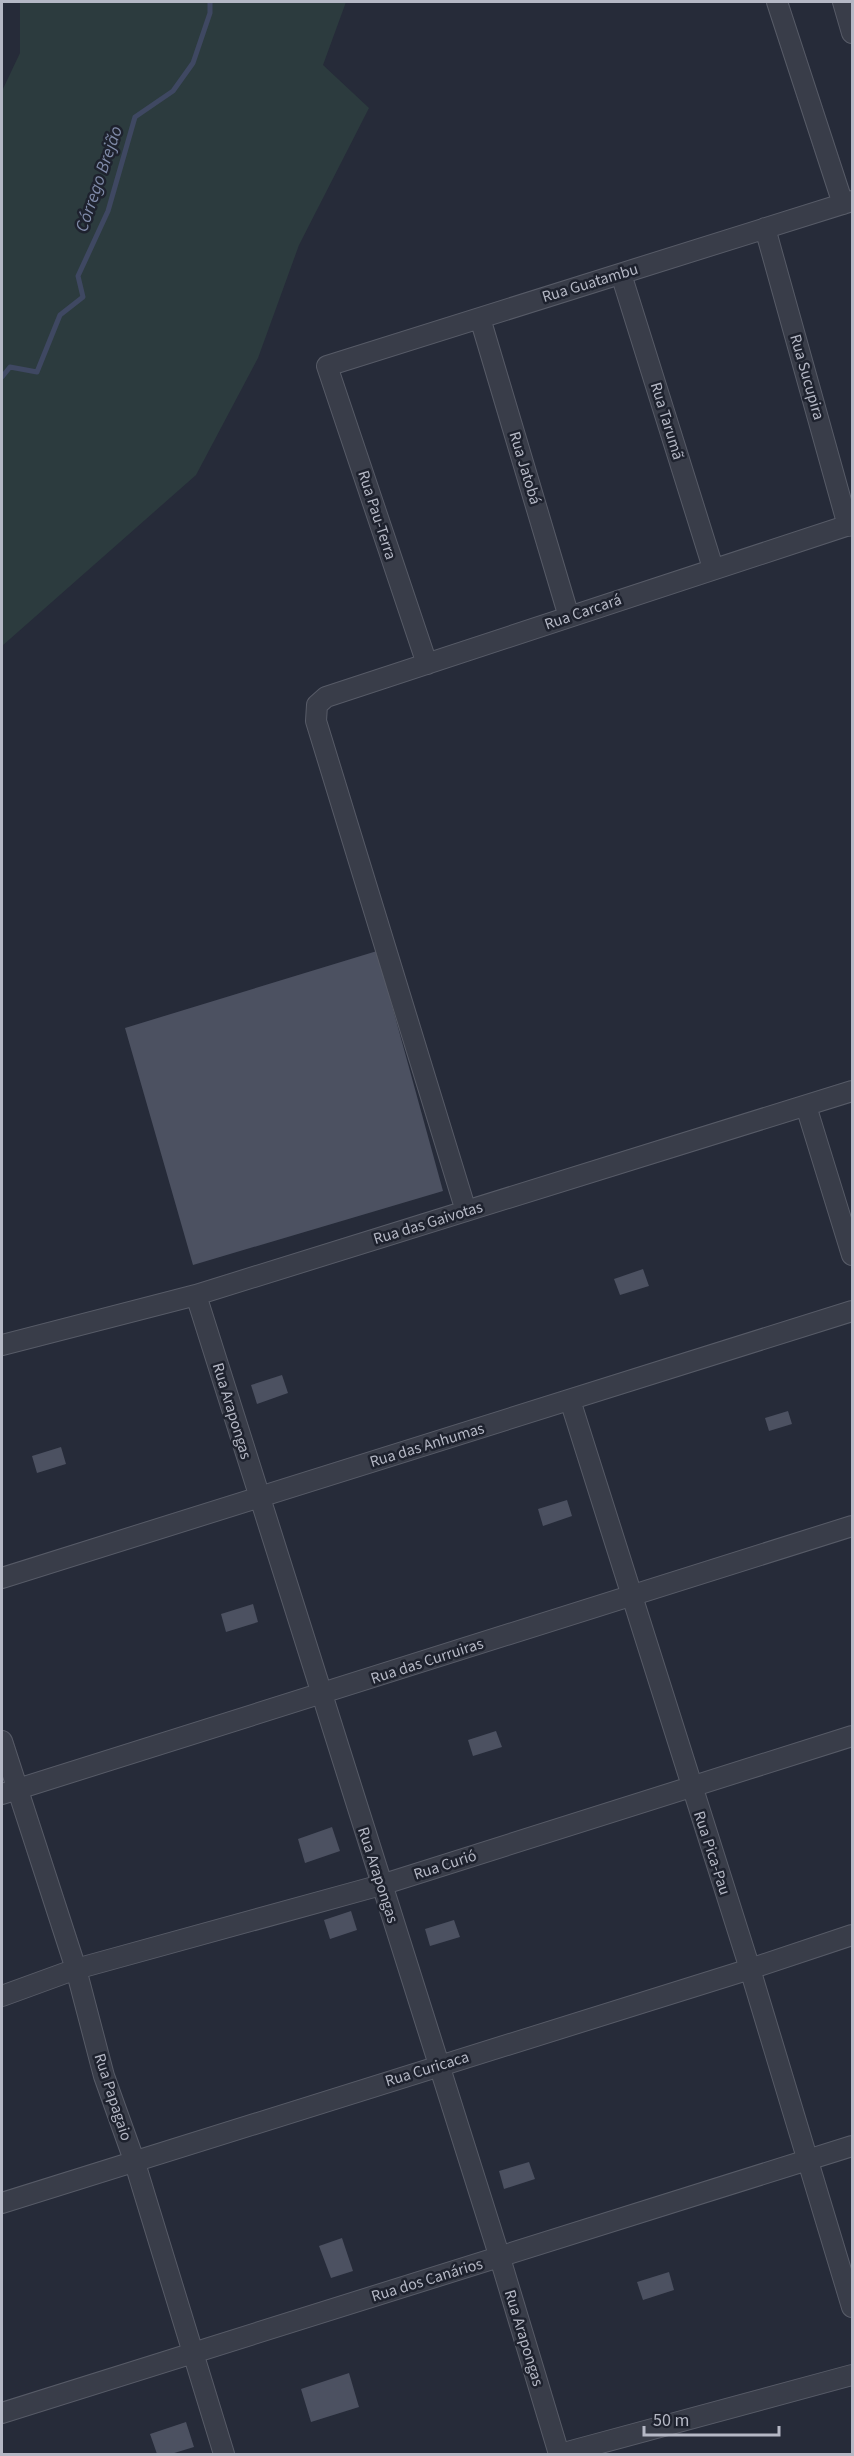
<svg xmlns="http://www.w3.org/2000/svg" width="854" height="2456" font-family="'Source Sans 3',sans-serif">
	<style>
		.green { fill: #2c3b3e }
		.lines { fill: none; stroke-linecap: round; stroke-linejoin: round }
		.stream { stroke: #3f4862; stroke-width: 5 }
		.building { fill: #4c5161 }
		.street-casing { stroke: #575b67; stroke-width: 22 }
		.street { stroke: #393d49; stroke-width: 20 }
		.labels { text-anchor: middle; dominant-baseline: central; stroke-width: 5; stroke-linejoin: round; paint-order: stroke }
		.street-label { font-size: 16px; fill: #b5b8c5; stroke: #1e222e }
		.water-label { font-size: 18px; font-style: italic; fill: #808ba9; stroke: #1e222e }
	</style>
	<rect width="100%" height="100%" fill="#262b39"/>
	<path class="green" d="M 20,2 L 346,2 L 323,65 L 369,108 L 299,245 L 258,358 L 196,475 L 2,646 L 2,91 L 20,53 Z"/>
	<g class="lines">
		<path class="stream" d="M 2,377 L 10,367 L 37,372 L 60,315 L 83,297 L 78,276 L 108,211 L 135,117 L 173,91 L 193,63 L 210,13 L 210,2"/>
	</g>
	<path class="building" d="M 377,951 L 443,1191 L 193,1265 L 125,1028 Z
		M 643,1269 L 649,1286 L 620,1295 L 614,1279 Z
		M 282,1375 L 288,1393 L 257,1404 L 251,1385 Z
		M 788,1411 L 792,1424 L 769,1431 L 765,1418 Z
		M 61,1447 L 66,1464 L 37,1473 L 32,1456 Z
		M 567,1500 L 572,1516 L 543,1526 L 538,1509 Z
		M 253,1604 L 258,1622 L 226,1632 L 221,1614 Z
		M 496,1731 L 502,1747 L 473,1756 L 468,1740 Z
		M 332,1827 L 340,1851 L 305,1863 L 298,1839 Z
		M 351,1911 L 357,1930 L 330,1939 L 324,1920 Z
		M 454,1920 L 460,1937 L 430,1946 L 425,1929 Z
		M 529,2162 L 535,2179 L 504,2189 L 499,2171 Z
		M 342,2238 L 353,2271 L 331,2278 L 319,2246 Z
		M 669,2272 L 674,2290 L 643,2300 L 637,2282 Z
		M 349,2373 L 359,2407 L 311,2422 L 301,2389 Z
		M 186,2422 L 194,2447 L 171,2454 L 157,2454 L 150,2434 Z"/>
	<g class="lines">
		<defs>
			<path id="street" d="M 777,2 L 843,204
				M 843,2 L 852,33
				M 765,228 L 848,526
				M 621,274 L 713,568
				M 480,318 L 569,617
				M 427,664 L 327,366 L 852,201
				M 806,1106 L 852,1255
				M 466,1211 L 316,721 L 317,705 L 326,697 L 852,524
				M 196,1295 L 500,2258 L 559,2454
				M 2,1345 L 196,1295 L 852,1091
				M 570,1400 L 750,1969 L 852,2307
				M 2,1578 L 852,1311
				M 2,1741 L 76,1969 L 104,2076 L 134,2160 L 224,2454
				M 2,1794 L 852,1526
				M 2,1996 L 76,1969 L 381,1885 L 852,1736
				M 2,2203 L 750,1969 L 852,1935
				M 2,2413 L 852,2146
				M 560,2454 L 852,2375"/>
		</defs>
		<use href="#street" class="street-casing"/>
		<use href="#street" class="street"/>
	</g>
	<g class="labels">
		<g class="street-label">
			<text transform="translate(590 283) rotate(-17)">Rua Guatambu</text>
			<text transform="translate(807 377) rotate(74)">Rua Sucupira</text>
			<text transform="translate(667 421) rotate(73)">Rua Tarumã</text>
			<text transform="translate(525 468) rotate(73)">Rua Jatobá</text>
			<text transform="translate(377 515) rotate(72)">Rua Pau-Terra</text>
			<text transform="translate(583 612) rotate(-19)">Rua Carcará</text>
			<text transform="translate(428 1223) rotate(-17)">Rua das Gaivotas</text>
			<text transform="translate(232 1411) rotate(73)">Rua Arapongas</text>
			<text transform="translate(427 1445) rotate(-17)">Rua das Anhumas</text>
			<text transform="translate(427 1661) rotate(-18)">Rua das Curruiras</text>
			<text transform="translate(712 1853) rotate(72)">Rua Pica-Pau</text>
			<text transform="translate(445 1865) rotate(-18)">Rua Curió</text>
			<text transform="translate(378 1875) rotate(72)">Rua Arapongas</text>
			<text transform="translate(427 2069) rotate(-17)">Rua Curicaca</text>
			<text transform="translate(113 2097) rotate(72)">Rua Papagaio</text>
			<text transform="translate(427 2280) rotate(-17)">Rua dos Canários</text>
			<text transform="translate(524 2338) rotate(73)">Rua Arapongas</text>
		</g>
		<g class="water-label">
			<text transform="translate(99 179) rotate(-71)">Córrego Brejão</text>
		</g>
	</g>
	<rect width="854" height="2456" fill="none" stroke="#b5b8c5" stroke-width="6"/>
	<path d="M644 2426v9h135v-9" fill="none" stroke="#b5b8c5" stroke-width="3"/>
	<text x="653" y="2426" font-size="18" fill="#b5b8c5" stroke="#1e222e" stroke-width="4.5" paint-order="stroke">50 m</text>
</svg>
